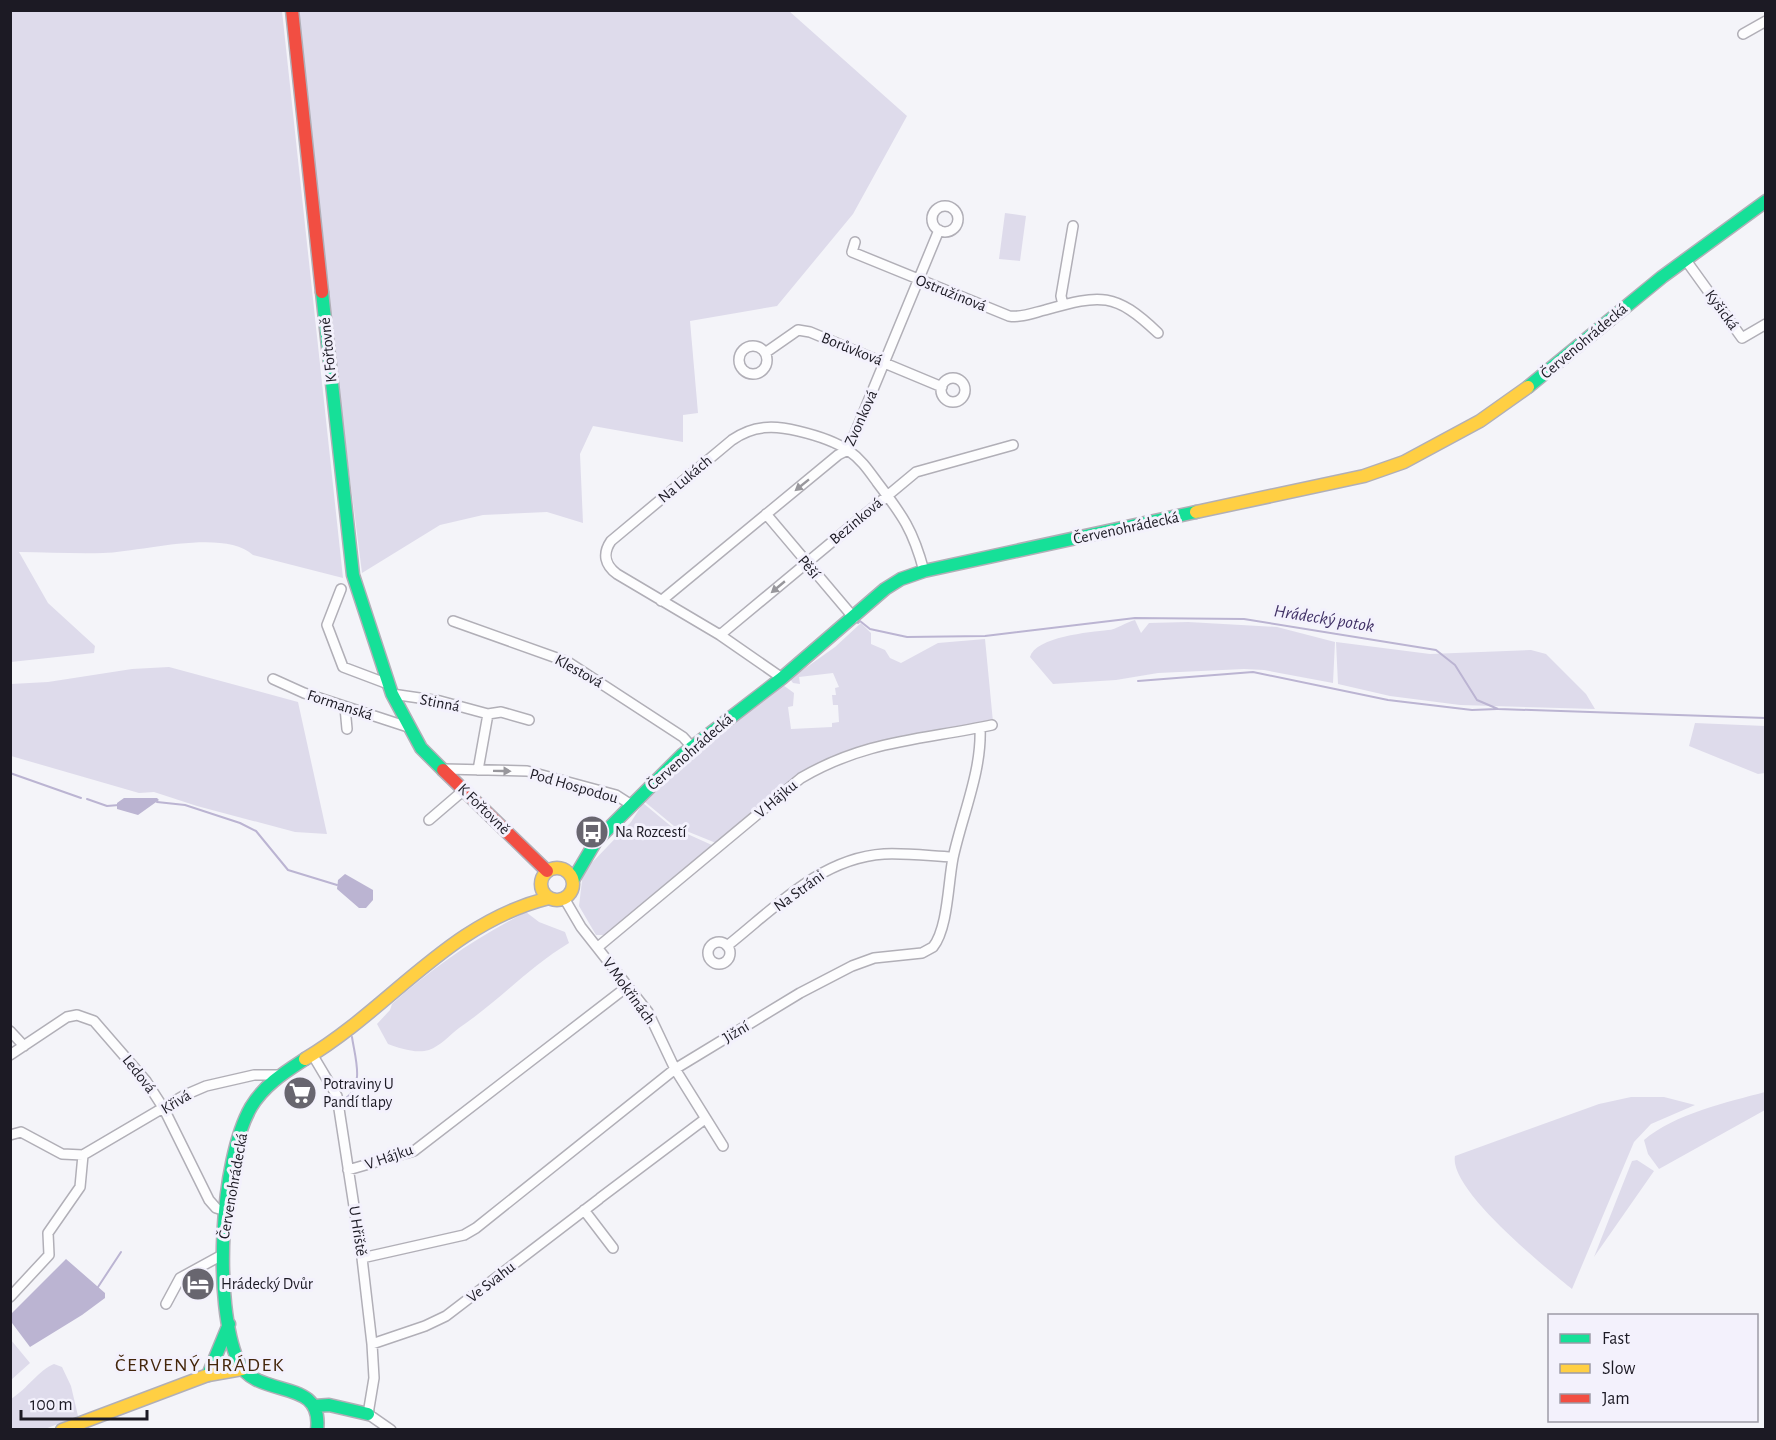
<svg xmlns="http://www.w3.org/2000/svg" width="1776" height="1440" font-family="'Alegreya Sans',sans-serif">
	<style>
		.green { fill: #dedbeb }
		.water { fill: #bbb4d2 }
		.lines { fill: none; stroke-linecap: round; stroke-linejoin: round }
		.stream { stroke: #bbb4d2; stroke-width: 2 }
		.street-casing { stroke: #b1afb7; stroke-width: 12 }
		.fast-casing { stroke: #b1afb7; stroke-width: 15 }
		.slow-casing { stroke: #b1afb7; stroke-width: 15 }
		.jam-casing { stroke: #b1afb7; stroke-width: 15 }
		.street { stroke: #fdfdfe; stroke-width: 9 }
		.fast { stroke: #16e098; stroke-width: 12 }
		.slow { stroke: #ffcf43; stroke-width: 12 }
		.jam { stroke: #f24e42; stroke-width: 12 }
		.oneway { fill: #98979c }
		.labels { text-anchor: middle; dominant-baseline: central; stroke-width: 6; stroke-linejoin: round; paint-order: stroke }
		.street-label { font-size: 16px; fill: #1c1a24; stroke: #f3f1fc }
		.poi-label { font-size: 16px; fill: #1c1a24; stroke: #f3f1fc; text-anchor: start }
		.water-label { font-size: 18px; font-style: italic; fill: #413166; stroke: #f3f1fc }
		.quarter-label { font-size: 20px; letter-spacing: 1.5px; fill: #44260b; stroke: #f3f1fc }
	</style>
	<rect width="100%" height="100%" fill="#f4f4f9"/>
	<path class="green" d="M 10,11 L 282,11 L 343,578 L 253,555 C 224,528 141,552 103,553 C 75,554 47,552 19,552 L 48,603 L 95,646 L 94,653 L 11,662 Z
		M 299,11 L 789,11 L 907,116 L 853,214 L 777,306 L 690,321 L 698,413 L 683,415 L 683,442 L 593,426 L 580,454 L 583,523 L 547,512 L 483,515 L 440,525 L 362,573 L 339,393 Z
		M 1005,213 L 1026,216 L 1020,261 L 999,259 Z
		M 1135,620 L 1141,633 L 1149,623 L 1188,622 L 1277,627 L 1335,642 L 1333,683 L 1264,670 L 1244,669 L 1158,673 L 1116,680 L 1053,684 L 1030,657 C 1035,637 1090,632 1108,630 C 1116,630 1126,622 1135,620 Z
		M 861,623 L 871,633 L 871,644 L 885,650 L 890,658 L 901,663 L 938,643 L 985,639 L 993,722 C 942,729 857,738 814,766 C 780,789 749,818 716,843 L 674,826 L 645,802 L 650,797 L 647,794 L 692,753 L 783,685 L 794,693 L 793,706 L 788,707 L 791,729 L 832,727 L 832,723 L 839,722 L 838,705 L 833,705 L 832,695 L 836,695 L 835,688 L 839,687 L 833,673 L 799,677 L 800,684 L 793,683 L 790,679 L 835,647 Z
		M 1336,642 L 1430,654 L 1531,650 L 1546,654 L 1586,694 L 1595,709 L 1460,705 L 1390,696 L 1338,684 Z
		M 169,667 L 298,702 L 327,834 L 295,832 L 197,806 L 154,792 L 139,793 L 11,756 L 11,684 L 48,682 L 132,669 Z
		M 1695,723 L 1765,726 L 1765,773 L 1758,774 L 1689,746 Z
		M 643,803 L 672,827 L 714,846 L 606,935 L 596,935 L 579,906 L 583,872 L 631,822 Z
		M 526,912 L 539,922 L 565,932 L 569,943 C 529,967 499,1001 459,1028 C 450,1035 440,1046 429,1050 C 416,1054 399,1048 388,1044 L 377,1024 L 390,1010 L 392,1004 C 434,966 476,938 526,912 Z
		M 1765,1092 L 1765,1110 L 1659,1169 L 1648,1154 L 1644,1140 C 1674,1114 1728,1102 1765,1092 Z
		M 1631,1097 L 1664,1097 L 1695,1105 L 1651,1124 L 1634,1142 L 1572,1289 C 1546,1268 1448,1189 1455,1156 L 1599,1104 Z
		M 1637,1160 L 1654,1171 L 1594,1257 L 1632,1161 Z
		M 11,1340 L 30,1363 L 11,1380 L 10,1380 Z
		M 54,1364 L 62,1367 L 71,1386 L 78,1416 L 45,1429 L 11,1429 L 11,1399 C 27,1389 39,1370 54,1364 Z"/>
	<path class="water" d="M 124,798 L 157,798 L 159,800 L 138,815 L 117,809 L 117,803 Z
		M 345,874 L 373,890 L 373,900 L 366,908 L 359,908 L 337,889 L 338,880 Z
		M 66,1259 L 105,1293 L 105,1298 L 82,1315 L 30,1347 L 12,1323 L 11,1314 Z"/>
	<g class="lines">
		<path class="stream" d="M 858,623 L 860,621 L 870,629 L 907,637 L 985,636 L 1135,618 L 1244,619 L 1436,650 L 1455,665 L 1477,700 L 1498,709 L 1766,718
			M 1138,681 L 1253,672 L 1388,700 L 1472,710 L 1497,709
			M 10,773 L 81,798
			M 87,799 L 107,806 L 119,805
			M 157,802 L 185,805 L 240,823 L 256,831 L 288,870 L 337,885
			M 345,1099 C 365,1085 355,1058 352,1037
			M 98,1287 L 121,1252"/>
		<defs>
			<path id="street" d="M 1743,34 L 1766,21
				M932 219a13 13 0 1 1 26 0a13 13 0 1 1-26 0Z
				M 855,242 L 852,252 L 1009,316 C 1021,318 1033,313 1045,310 C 1101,294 1115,292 1158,333
				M 1685,259 L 1742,338 L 1766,324
				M 1063,305 L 1061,296 L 1073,226
				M739 360a14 14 0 1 1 28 0a14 14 0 1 1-28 0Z
				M 765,353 L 798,330 L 810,332 L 942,387
				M941 390a12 12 0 1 1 24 0a12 12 0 1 1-24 0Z
				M 766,514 L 854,618
				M 341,589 L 327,625 L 343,667 L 388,684
				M 661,601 L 838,455 L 848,450 L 939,230
				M 453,621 L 568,662 L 683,737 L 692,747
				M 720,635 L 916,472 L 1013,445
				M 782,678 L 720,635 L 617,574 C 605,565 602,554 611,541 L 732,440 C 753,425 774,425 798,431 C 815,435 835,441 849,451 C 861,459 869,471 877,482 C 903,516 913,530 924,571
				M 273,679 L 304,693 L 408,727
				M 392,694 L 440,701 L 488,714 L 478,770
				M 345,707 L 347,729
				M 488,714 L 501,712 L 529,720
				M 444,769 L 527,771 L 616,795 L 630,804
				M 429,820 L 464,790
				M 564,898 L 581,927 L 648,1012 L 675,1069 L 723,1146
				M708 953a11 11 0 1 1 22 0a11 11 0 1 1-22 0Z
				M 727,946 C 774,909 820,858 884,854 C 907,853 931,856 953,857
				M 598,947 L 801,778 C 866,740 921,740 992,725
				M 10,1031 L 24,1046
				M 312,1054 L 337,1096 L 362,1258 L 372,1344 L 374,1378 L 368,1414 L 391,1430
				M 10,1055 L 67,1017 L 77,1015 L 94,1021 L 146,1081 L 164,1109 L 209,1200 L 216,1208 L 226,1211
				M 10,1135 L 21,1132 L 62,1154 L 83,1155 L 185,1095 L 206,1086 L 254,1075 L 279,1075
				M 348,1170 L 414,1151 L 628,986
				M 600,1198 L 705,1119
				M 584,1210 L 613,1248
				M 362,1258 L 464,1235 L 476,1228 L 675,1069 L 800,993 L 852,966 L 874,958 L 922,953 L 933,947 C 948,928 948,883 953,858 C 962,816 982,771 980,728
				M 10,1297 L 49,1255 L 48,1233 L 80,1187 L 83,1155
				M 166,1304 L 180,1278 L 222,1255
				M 372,1344 L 425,1326 L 446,1316 L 599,1199"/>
			<path id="fast" d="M 322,292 L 353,575 L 392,694 L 421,748 L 443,770
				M 1528,387 L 1662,277 L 1766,201
				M 573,880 L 596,841 L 682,755 L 782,678 L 885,589 L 901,579 L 924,571 L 1196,512
				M 305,1059 C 285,1072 264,1085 251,1107 C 220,1161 213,1303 238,1361 C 256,1401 324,1375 317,1430
				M 208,1375 L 229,1324
				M 315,1406 L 329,1405 L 368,1414"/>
			<path id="slow" d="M 1196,512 L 1364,476 L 1404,462 L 1480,421 L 1528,387
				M541 884a16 16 0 1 1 32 0a16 16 0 1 1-32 0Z
				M 305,1059 C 391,1008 448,923 549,898
				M 62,1430 L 208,1375 L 242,1369"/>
			<path id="jam" d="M 292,10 L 322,292
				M 443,770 L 547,871"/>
		</defs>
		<use href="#street" class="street-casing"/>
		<use href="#fast" class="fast-casing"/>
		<use href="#slow" class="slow-casing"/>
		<use href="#jam" class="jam-casing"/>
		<use href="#street" class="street"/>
		<use href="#fast" class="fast"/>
		<use href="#slow" class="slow"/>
		<use href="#jam" class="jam"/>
	</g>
	<defs><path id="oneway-solid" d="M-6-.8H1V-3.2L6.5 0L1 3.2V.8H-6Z" transform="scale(1.5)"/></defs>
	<g class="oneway">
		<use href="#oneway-solid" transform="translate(802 485) rotate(141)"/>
		<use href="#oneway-solid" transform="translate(778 587) rotate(140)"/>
		<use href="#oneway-solid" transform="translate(502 771) rotate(1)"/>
	</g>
	<defs>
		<symbol id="bus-disc" viewBox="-11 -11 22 22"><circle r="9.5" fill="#68666f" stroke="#f3f1fc"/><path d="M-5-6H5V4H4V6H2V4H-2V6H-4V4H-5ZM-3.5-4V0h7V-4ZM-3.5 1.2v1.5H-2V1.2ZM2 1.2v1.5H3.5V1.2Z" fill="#fff"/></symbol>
		<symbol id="supermarket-disc" viewBox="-11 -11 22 22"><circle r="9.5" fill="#68666f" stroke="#f3f1fc"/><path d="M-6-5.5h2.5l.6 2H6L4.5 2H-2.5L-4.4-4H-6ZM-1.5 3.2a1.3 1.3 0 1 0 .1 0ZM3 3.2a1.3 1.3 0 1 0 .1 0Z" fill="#fff"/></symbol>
		<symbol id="hotel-disc" viewBox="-11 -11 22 22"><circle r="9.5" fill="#68666f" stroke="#f3f1fc"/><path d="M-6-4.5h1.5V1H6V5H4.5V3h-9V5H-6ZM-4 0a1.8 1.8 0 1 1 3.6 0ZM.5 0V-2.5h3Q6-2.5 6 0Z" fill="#fff"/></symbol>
	</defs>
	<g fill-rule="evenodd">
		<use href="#bus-disc" x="573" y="813" width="38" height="38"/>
		<use href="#supermarket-disc" x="281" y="1074" width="38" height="38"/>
		<use href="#hotel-disc" x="179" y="1265" width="38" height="38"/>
	</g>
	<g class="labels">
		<g class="street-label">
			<text transform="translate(951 293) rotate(22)">Ostružinová</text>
			<text transform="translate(1722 310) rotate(54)">Kyšická</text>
			<text transform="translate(1584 341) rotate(-40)">Červenohrádecká</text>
			<text transform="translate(852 349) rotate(22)">Borůvková</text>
			<text transform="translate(328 350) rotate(-96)">K Fořtovně</text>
			<text transform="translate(861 418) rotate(-66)">Zvonková</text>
			<text transform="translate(685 479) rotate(-40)">Na Lukách</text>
			<text transform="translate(856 521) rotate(-40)">Bezinková</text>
			<text transform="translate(1126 528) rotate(-12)">Červenohrádecká</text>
			<text transform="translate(809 567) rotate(50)">Pěší</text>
			<text transform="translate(579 671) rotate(29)">Klestová</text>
			<text transform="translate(440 703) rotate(11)">Stinná</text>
			<text transform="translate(340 705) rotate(18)">Formanská</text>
			<text transform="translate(690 752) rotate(-41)">Červenohrádecká</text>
			<text transform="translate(574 786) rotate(16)">Pod Hospodou</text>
			<text transform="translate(776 799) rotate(-40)">V Hájku</text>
			<text transform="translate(484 809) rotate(44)">K Fořtovně</text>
			<text transform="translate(799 891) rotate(-36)">Na Stráni</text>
			<text transform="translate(629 991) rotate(54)">V Mokřinách</text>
			<text transform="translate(736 1032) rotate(-31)">Jižní</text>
			<text transform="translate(139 1074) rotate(52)">Ledová</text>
			<text transform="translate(176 1102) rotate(-31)">Křivá</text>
			<text transform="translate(389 1157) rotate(-19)">V Hájku</text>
			<text transform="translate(233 1186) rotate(-80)">Červenohrádecká</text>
			<text transform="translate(358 1231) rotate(81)">U Hřiště</text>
			<text transform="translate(491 1282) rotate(-38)">Ve Svahu</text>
		</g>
		<g class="poi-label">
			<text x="615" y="832">Na Rozcestí</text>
			<text x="323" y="1084">Potraviny U<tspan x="323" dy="18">Pandí tlapy</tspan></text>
			<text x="221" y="1284">Hrádecký Dvůr</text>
		</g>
		<g class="water-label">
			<text transform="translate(1324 619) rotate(9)">Hrádecký potok</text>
		</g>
		<g class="quarter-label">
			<text x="200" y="1365">ČERVENÝ HRÁDEK</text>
		</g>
	</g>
	<rect width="1776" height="1440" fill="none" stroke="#1c1a24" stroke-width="24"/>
	<rect x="1548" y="1314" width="210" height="108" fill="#f3f1fc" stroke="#9d9ba6" stroke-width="1.5"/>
	<rect x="1560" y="1334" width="30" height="9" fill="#16e098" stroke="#9d9ba6" stroke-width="1.5"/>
	<text x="1602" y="1344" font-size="18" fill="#1c1a24">Fast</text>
	<rect x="1560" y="1364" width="30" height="9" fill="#ffcf43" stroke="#9d9ba6" stroke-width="1.5"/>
	<text x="1602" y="1374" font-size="18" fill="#1c1a24">Slow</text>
	<rect x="1560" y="1394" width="30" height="9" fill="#f24e42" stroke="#9d9ba6" stroke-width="1.5"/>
	<text x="1602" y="1404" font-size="18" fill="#1c1a24">Jam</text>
	<path d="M21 1410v9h126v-9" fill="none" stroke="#1c1a24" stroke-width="3"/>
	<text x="30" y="1410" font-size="18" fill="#1c1a24" stroke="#f3f1fc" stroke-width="4.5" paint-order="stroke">100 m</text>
</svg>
